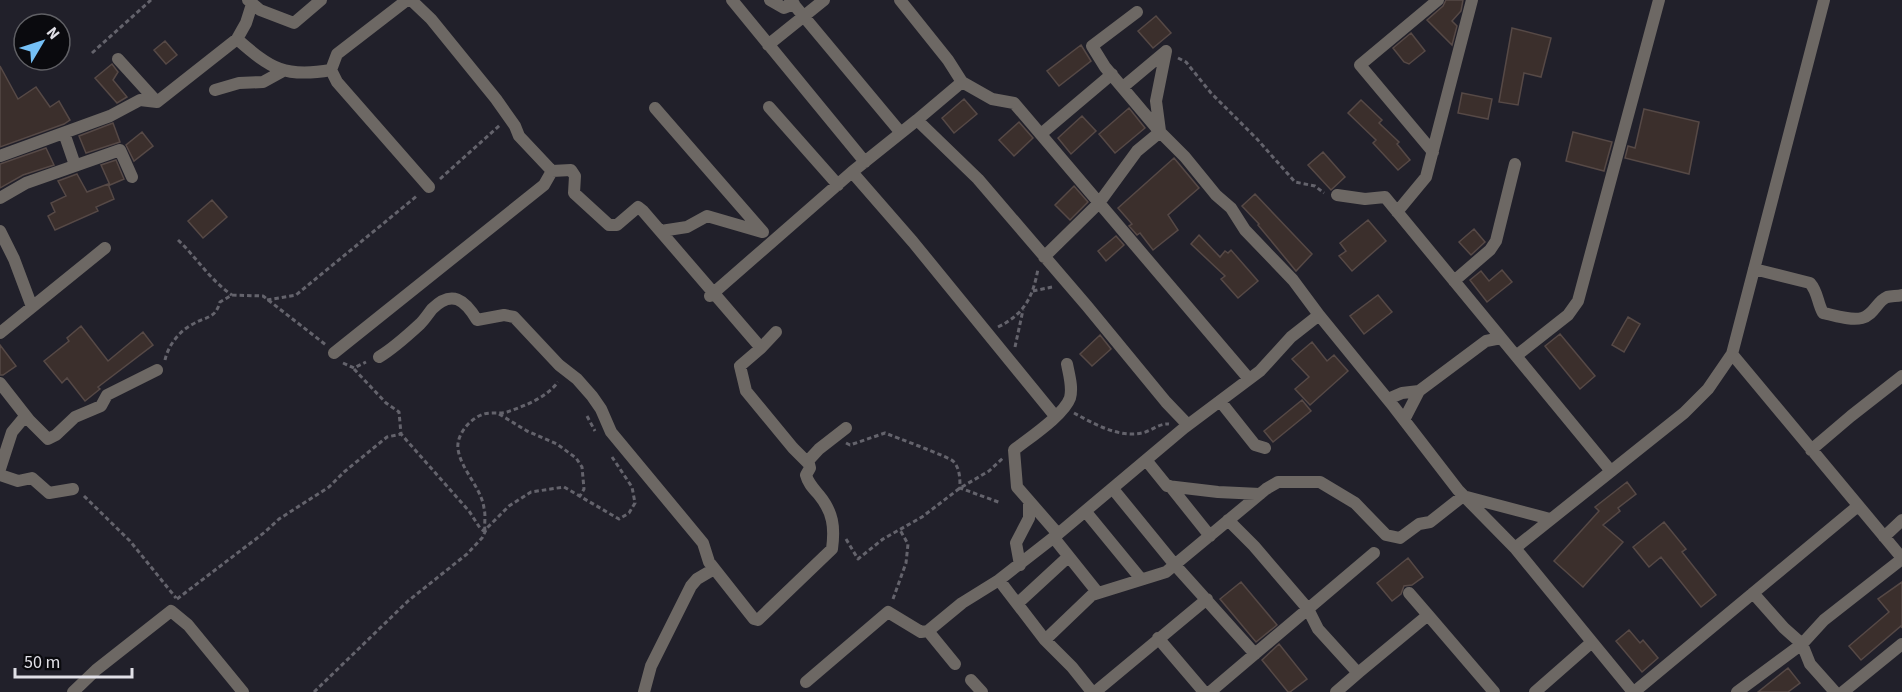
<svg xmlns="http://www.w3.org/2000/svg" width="1902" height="692" font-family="'Source Sans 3',sans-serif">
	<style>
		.building { fill: #3b2f2c; stroke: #564946; stroke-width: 1.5 }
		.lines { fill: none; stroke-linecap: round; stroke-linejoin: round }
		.path { stroke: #64636c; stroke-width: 3; stroke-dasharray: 4.5 3; stroke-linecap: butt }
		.street { stroke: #6d6864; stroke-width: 12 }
	</style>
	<rect width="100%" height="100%" fill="#21202a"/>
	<path class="building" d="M 1446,0 L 1463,0 L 1461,11 L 1452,21 L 1457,26 L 1452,45 L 1427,20 L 1443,6 Z
		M 1156,16 L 1171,33 L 1153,48 L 1138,31 Z
		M 1512,28 L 1551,38 L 1541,77 L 1524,73 L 1518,105 L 1499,102 Z
		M 1411,33 L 1425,51 L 1409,64 L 1404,62 L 1393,48 Z
		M 165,41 L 177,55 L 166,64 L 154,50 Z
		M 1081,45 L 1091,61 L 1059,86 L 1047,71 Z
		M 112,64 L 118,72 L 113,80 L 127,97 L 117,103 L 95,78 Z
		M 0,66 L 18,99 L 36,87 L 50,107 L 59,101 L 70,120 L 64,124 L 0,147 Z
		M 1462,93 L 1492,99 L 1488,119 L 1458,113 Z
		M 964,99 L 977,114 L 954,133 L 942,118 Z
		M 1361,100 L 1382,120 L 1379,123 L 1399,142 L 1397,144 L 1410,160 L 1398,170 L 1373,143 L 1376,140 L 1348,113 Z
		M 1129,108 L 1145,128 L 1115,153 L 1099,134 Z
		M 1644,109 L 1699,122 L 1689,174 L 1625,158 L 1628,146 L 1635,148 Z
		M 1082,116 L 1096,131 L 1071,154 L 1058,138 Z
		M 1019,122 L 1033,138 L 1014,156 L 999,140 Z
		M 113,123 L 120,142 L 86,153 L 79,136 Z
		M 142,132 L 153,146 L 134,161 L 126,145 Z
		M 1573,132 L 1612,142 L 1604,171 L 1566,161 Z
		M 46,148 L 54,165 L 23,175 L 0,188 L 0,164 Z
		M 1323,152 L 1345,177 L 1331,190 L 1308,165 Z
		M 1174,158 L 1199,188 L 1168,215 L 1178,230 L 1153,250 L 1140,233 L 1137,235 L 1129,226 L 1132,224 L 1118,208 Z
		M 116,160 L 124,179 L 110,185 L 101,165 Z
		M 77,174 L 87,192 L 108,184 L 114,199 L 96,207 L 98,211 L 55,230 L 48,216 L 55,212 L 51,203 L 66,196 L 58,181 Z
		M 1074,186 L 1088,202 L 1070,220 L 1055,205 Z
		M 1255,194 L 1312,254 L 1296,271 L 1258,225 L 1259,224 L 1242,206 Z
		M 212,200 L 227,217 L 203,238 L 188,221 Z
		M 1368,220 L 1386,241 L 1352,271 L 1339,256 L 1346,251 L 1340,243 Z
		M 1474,229 L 1485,242 L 1471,255 L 1459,242 Z
		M 1199,235 L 1220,257 L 1225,251 L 1228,253 L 1231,250 L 1258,281 L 1238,298 L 1221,279 L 1225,276 L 1191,244 Z
		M 1116,236 L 1124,245 L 1106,261 L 1098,251 Z
		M 1502,270 L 1512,282 L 1487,302 L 1470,280 L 1481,271 L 1489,281 Z
		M 1378,295 L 1392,312 L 1364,334 L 1350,316 Z
		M 1628,317 L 1640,324 L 1624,352 L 1612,345 Z
		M 81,326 L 108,361 L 143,332 L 153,345 L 98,387 L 100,389 L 85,401 L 67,378 L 62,383 L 44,361 L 69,341 L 67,338 Z
		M 1560,334 L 1595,376 L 1580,389 L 1545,346 Z
		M 1100,335 L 1111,349 L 1092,366 L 1080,354 Z
		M 1312,342 L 1327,361 L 1334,355 L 1348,371 L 1310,405 L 1295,389 L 1309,377 L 1292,359 Z
		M 0,345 L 16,366 L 3,375 L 0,375 Z
		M 1302,400 L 1311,411 L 1273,442 L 1264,431 Z
		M 1627,482 L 1636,494 L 1618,508 L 1620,511 L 1603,525 L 1623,542 L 1583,587 L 1554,561 L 1599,511 L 1595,507 Z
		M 1664,522 L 1686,549 L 1682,552 L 1716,595 L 1701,607 L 1661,557 L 1649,567 L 1633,547 Z
		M 1408,558 L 1423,577 L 1412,585 L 1404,586 L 1401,594 L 1392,601 L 1377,583 Z
		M 1241,582 L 1277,625 L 1256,642 L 1220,599 Z
		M 1902,582 L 1902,628 L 1901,626 L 1861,660 L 1849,646 L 1889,612 L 1878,599 Z
		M 1629,630 L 1640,643 L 1643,640 L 1658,658 L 1642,672 L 1616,641 Z
		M 1279,644 L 1307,679 L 1290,692 L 1288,692 L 1262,660 Z
		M 1788,668 L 1800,683 L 1788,692 L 1758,692 Z"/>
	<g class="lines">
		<path class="path" d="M 92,53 L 151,0
			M 1178,58 L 1186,62 L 1211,93 L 1257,139 L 1295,182 L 1315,186 L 1324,193
			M 440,179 L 500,125
			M 178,240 C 197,258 210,280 232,295
			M 1033,291 L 1052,287
			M 267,300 L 296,295 L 418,195
			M 998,327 C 1025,314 1033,296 1038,269
			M 1015,347 L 1023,310
			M 165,360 C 168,346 179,331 193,324 C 207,316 215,319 220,302 L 232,295 L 263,296 L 326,345
			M 343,363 L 354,368 L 366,362
			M 354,369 L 386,403 L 399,412 L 401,434 L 469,511 L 480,528 L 485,532
			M 1074,413 C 1094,424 1119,438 1142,433 C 1152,431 1159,423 1169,424
			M 499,414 L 527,431 L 557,444 L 576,458 L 582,467 L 584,489 L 580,496
			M 587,416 L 595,431
			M 846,443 L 850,445 L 885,433 C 895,437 949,457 953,461 C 960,468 960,479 960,488 L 1001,503
			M 84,496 L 130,541 L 176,598
			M 485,531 C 484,524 486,516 484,508 C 481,487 461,470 458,449 C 456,435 470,418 484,414 C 491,412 500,414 507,412 C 525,406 547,397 558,382
			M 846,539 L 858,559 L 883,539 L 922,517 L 960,488 L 989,471 L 1003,458
			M 177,599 L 265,532 L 279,519 L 329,487 L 344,472 L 387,437 L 401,434
			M 893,599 L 906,563 L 908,544 L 900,530
			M 314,692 L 408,601 L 467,554 L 482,538 L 487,528 L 509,506 L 531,492 L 564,487 L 619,519 L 629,513 L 635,503 L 632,487 L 612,457"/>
		<path class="street" d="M 248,0 L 260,10 L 294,23 L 321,0
			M 407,0 L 337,54 L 331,70 L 337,82 L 429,187
			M 732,0 L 865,162
			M 770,0 L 784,8 L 794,4
			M 790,0 L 901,133
			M 900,0 L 948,60 L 962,82
			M 1137,12 L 1092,46 L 1105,67 L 1160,132
			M 237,39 C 271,69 285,78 331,70
			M 768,45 L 824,0
			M 118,59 L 157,102
			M 1123,87 L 1166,51
			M 215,90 L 239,83 L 263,82 L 283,71
			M 769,107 L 838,185
			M 655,108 L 763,232
			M 917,120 L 852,172 L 913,242 L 1055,416
			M 1160,131 L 1156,101 L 1166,51
			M 64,133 L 75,165
			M 1041,134 L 1112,74
			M 1433,152 L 1360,65 L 1438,0
			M 0,156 L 110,116 L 140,100 L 157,102 L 237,39 L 246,23 L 252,4
			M 1337,195 L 1365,199 L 1385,197 L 1610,470
			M 0,198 L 26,183 L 120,150 L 132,177
			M 1397,212 L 1426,177 L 1472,0
			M 0,231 L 14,259 L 32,307
			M 661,231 L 687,227 L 707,216 L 762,232
			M 1754,269 L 1810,283 C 1818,292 1817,302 1823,313 C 1834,315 1850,321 1862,318 C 1874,315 1877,301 1887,297 C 1892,296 1898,296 1902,295
			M 1454,281 L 1490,250 L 1496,241 L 1515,164
			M 710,296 L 852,172
			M 1319,315 L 1394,407 L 1458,490 L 1515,548
			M 0,333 L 105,248
			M 761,348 L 776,332
			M 334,353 L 544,185 L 552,171
			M 1732,354 L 1902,558
			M 1516,356 L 1568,315 L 1578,301 L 1659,0
			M 379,357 C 394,348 407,336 420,324 C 425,319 428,314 432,309 C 452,289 465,300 477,320 L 504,315 L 514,317 L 559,365 L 577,379 L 592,396 L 601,409 L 611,432 L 703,543 L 709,562 L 754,619 L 758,620 L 832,549 C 835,527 833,512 819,495 C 813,488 808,483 806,475 L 810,468 L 809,464 L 793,448 L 746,391 L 740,366 L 761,348 L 643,211 L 638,207 L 617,225 L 609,225 L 574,193 L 575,176 L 571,170 L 552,171 L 519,136 L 515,126 L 496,99 L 431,19 L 411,0
			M 0,383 L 29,420
			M 1388,399 L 1402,393 L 1419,391 L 1486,341 L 1501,338
			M 1220,401 L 1255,445 L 1265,448
			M 1404,420 L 1419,391
			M 1188,425 L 1166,402 L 1087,306 L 978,179 L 917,120 L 962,82 L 992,99 L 1014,103 L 1249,379
			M 1811,450 L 1851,416 L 1902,376
			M 1146,460 L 1167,486 L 1218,492 L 1260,494
			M 807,462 L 819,449 L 846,428
			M 0,469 L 12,432 L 22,420 L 29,420 L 48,439 L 56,435 L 75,417 L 101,406 L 107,395 L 157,370
			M 0,475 L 18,481 L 32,478 L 49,493 L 73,489
			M 1170,486 L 1210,536
			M 1113,489 L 1175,565 L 1255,654
			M 1086,512 L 1141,579
			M 1228,520 L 1254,546 L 1308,609 L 1318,629 L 1358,673 L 1336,692
			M 1058,534 L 1017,487 L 1014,450 C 1029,438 1064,415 1070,398 C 1073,387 1069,375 1067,364
			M 1884,537 L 1902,520
			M 1054,538 L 1098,593
			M 1020,565 L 1016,543 L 1029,518 L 1029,501
			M 999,580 L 1058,534 L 1184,428 L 1260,371 L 1291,337 L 1319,315 L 1293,280 L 1245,230 L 1231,208 L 1216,195 L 1185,157 L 1160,132 L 1137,151 L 1099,203 L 1044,257
			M 1753,593 L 1784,628 L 1802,644 L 1810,664 L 1835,692
			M 1018,603 L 1068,557
			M 1428,615 L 1494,692
			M 1158,638 L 1204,692
			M 1045,640 L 1092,595 L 1166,572 L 1266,489 L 1278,482 L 1320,482 L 1355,503 L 1386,535 L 1400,538 L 1419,524 L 1430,522 L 1463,496 L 1550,519
			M 1592,642 L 1633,692
			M 955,664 L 928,631 L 962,603 L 999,580 L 1045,640 L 1072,667 L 1092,692
			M 1358,673 L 1428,615 L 1409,593
			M 971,680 L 982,692
			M 806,682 L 888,612 L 921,632 L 928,631
			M 73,692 L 96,670 L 171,611 L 188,625 L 243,692
			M 644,692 L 651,666 L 691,586 L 697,579 L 714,569
			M 1095,692 L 1207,599
			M 1210,692 L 1374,553
			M 1535,692 L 1592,642 L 1515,548 L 1684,413 L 1708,389 L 1732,354 L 1824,0
			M 1634,692 L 1858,506
			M 1737,692 L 1802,644 L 1824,620 L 1902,559
			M 1843,692 L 1902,644"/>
	</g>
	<g transform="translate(42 42) rotate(51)"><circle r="28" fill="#0a0a0e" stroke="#606065" stroke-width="1.5"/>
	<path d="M0-4.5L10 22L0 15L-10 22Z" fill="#75c0f6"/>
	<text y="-9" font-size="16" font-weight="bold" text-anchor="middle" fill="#e1e0e7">N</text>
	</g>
	<path d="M15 668v9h117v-9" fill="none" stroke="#e1e0e7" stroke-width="3"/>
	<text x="24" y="668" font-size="18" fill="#e1e0e7" stroke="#0a0a0e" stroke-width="4.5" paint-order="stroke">50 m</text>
</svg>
